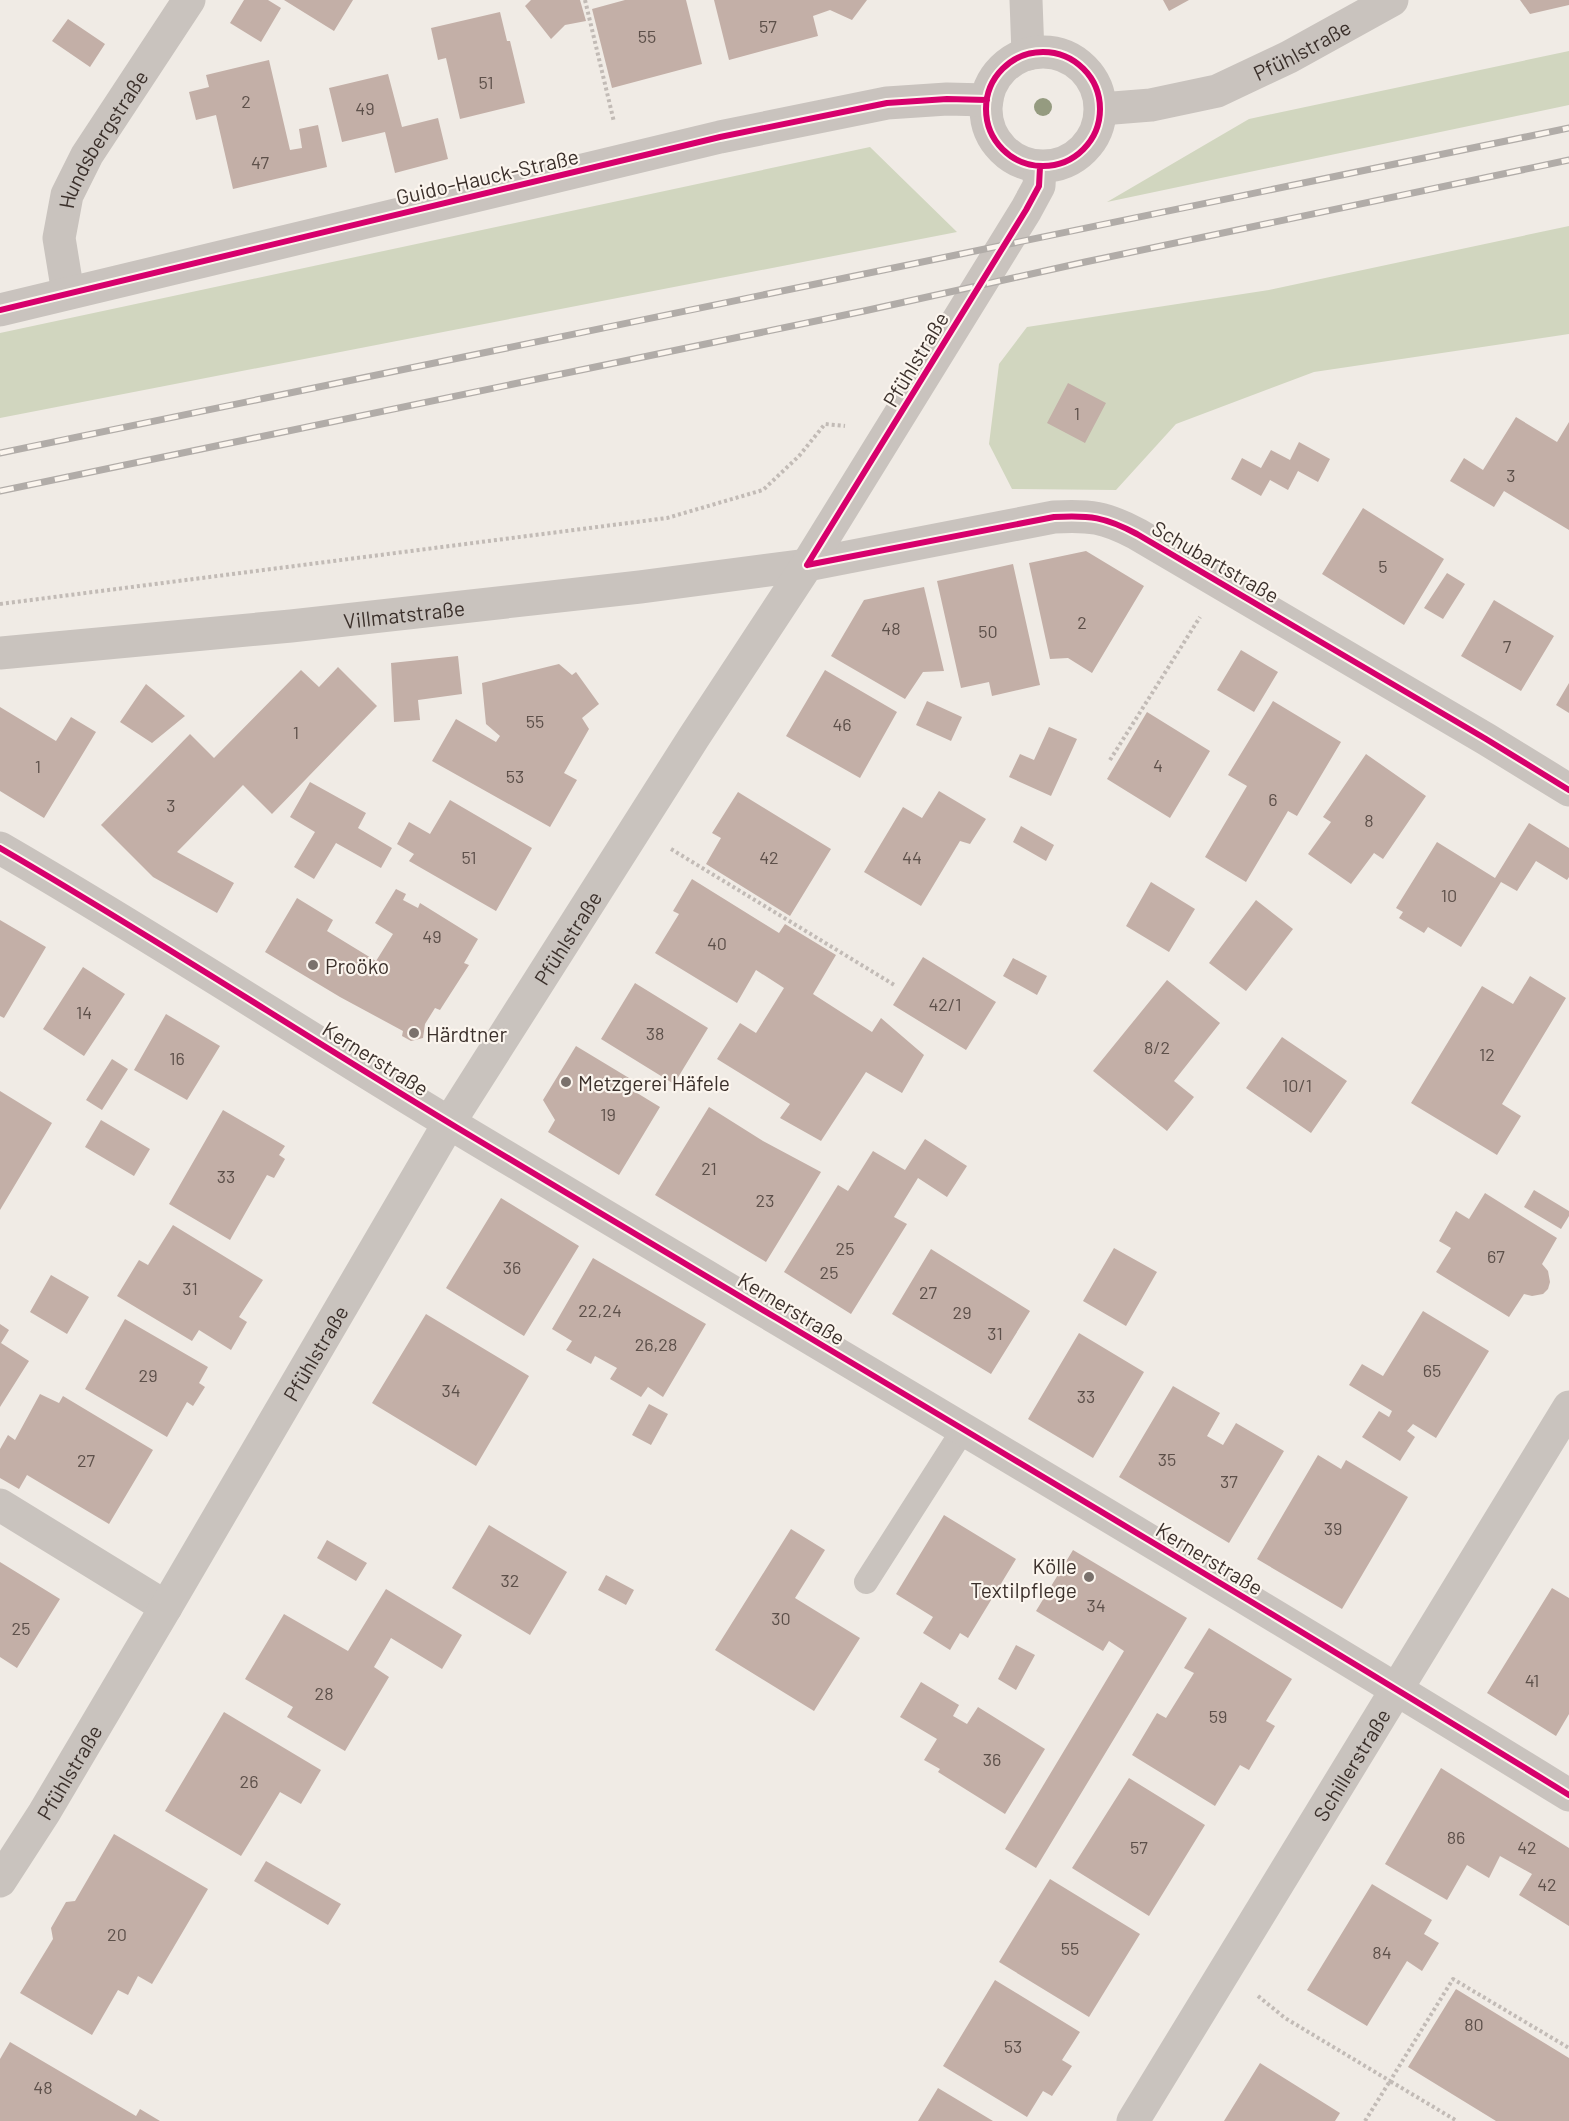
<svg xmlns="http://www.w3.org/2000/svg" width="1569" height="2121" font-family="Barlow,sans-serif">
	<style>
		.green { fill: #d1d6bf }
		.building { fill: #c3afa7 }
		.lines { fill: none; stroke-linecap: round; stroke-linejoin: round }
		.path { stroke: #c2bbb6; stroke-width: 4; stroke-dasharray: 3 3; stroke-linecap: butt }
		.lane { stroke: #c9c3be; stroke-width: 24 }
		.street { stroke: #c9c3be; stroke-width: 33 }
		.rail-casing { stroke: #b1aca8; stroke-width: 7 }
		.rail { stroke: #fbf5ee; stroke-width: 4.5; stroke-dasharray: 14; stroke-linecap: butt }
		.cycleway-casing { stroke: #fbf5ee; stroke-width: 10 }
		.cycleway { stroke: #d6006c; stroke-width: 6 }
		.tree { fill: #959b80 }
		.poi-dot { fill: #7a716c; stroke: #fbf5ee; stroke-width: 2 }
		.labels { text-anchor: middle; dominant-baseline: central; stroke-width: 4.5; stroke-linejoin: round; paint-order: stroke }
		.number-label { font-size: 18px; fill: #5d504a }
		.street-label { font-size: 21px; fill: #3b302b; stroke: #fbf5ee }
		.poi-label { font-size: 21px; fill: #3b302b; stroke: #fbf5ee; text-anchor: start }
	</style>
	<rect width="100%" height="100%" fill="#f0ebe5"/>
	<path class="green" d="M 1569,51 L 1569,105 L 1107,202 L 1249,119 Z
		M 870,147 L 957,232 L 0,418 L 0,333 Z
		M 1569,226 L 1569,334 L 1314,372 L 1176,424 L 1116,490 L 1012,489 L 989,444 L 999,364 L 1027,327 L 1269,290 Z"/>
	<path class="building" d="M 244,0 L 268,0 L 281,8 L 261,42 L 230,23 Z
		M 284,0 L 353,0 L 334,31 Z
		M 531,0 L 580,0 L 586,21 L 565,25 L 551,39 L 525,6 Z
		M 625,0 L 686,0 L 702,64 L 612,88 L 592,9 Z
		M 714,0 L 867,0 L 852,20 L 830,10 L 813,16 L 818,36 L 729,60 Z
		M 1163,0 L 1189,0 L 1169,11 Z
		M 1520,0 L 1569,0 L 1569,5 L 1530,14 Z
		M 500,12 L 507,41 L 510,41 L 525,103 L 460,119 L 446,58 L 438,60 L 431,28 Z
		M 68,19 L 105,44 L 90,67 L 52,41 Z
		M 269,60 L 290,150 L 302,148 L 299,129 L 318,125 L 327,167 L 233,189 L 216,115 L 196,120 L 189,92 L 209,87 L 206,75 Z
		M 388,74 L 402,127 L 438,118 L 448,159 L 395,173 L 385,132 L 342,142 L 329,88 Z
		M 1068,383 L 1106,403 L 1085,443 L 1047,423 Z
		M 1516,417 L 1557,442 L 1569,422 L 1569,530 L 1504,491 L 1494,507 L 1450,481 L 1464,458 L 1483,470 Z
		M 1299,442 L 1330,459 L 1318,482 L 1298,471 L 1288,490 L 1270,480 L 1261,496 L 1231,479 L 1242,458 L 1261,468 L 1271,450 L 1290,460 Z
		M 1363,508 L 1444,559 L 1404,625 L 1322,574 Z
		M 1086,551 L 1144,586 L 1092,673 L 1068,658 L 1050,659 L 1029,563 Z
		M 1013,564 L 1040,685 L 992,696 L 989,682 L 961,688 L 937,581 Z
		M 1447,573 L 1465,584 L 1443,619 L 1424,608 Z
		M 924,587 L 944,671 L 923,672 L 905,699 L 831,656 L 864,600 Z
		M 1494,600 L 1554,636 L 1521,691 L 1461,656 Z
		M 1241,650 L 1278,672 L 1254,712 L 1217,690 Z
		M 458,656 L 462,694 L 418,700 L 420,720 L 394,722 L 391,663 Z
		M 559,664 L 572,675 L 576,672 L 599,704 L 582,718 L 589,729 L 564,773 L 577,780 L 550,827 L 432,761 L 456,719 L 496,742 L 500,736 L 486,724 L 482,683 Z
		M 338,667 L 377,706 L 272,814 L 243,785 L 177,852 L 234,883 L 217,913 L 153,877 L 101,825 L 190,734 L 214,758 L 301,670 L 319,687 Z
		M 825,670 L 897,712 L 860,778 L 786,736 Z
		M 1569,683 L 1569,713 L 1556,705 Z
		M 146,684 L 185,716 L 152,743 L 120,722 Z
		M 927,701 L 962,717 L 951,741 L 916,725 Z
		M 1273,701 L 1341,742 L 1297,816 L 1288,811 L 1246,882 L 1205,857 L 1247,786 L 1228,775 Z
		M 0,707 L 56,741 L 71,717 L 96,732 L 44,818 L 0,791 Z
		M 1147,712 L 1210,751 L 1170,818 L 1107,779 Z
		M 1049,727 L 1077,739 L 1051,796 L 1009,777 L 1020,754 L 1034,760 Z
		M 1366,754 L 1426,796 L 1383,859 L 1374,853 L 1351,884 L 1308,854 L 1331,822 L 1323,817 Z
		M 310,782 L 366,813 L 358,828 L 392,848 L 381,868 L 336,843 L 314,879 L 294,867 L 315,832 L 290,817 Z
		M 939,791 L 986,819 L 970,844 L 960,841 L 921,906 L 864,872 L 903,807 L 922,818 Z
		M 738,792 L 831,849 L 790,916 L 706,864 L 721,838 L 712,833 Z
		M 450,800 L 532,848 L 496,911 L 409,861 L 414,854 L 397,844 L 409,822 L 430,834 Z
		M 1529,823 L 1569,848 L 1569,877 L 1567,880 L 1536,861 L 1517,891 L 1501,882 L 1461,947 L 1428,927 L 1424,933 L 1399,918 L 1403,912 L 1396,908 L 1437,842 L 1495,878 Z
		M 1021,826 L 1054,845 L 1046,861 L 1013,842 Z
		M 692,879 L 779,933 L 785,924 L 836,955 L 813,994 L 872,1032 L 881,1018 L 924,1055 L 902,1093 L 866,1072 L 821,1141 L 780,1118 L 790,1104 L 717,1059 L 740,1023 L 756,1033 L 784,988 L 756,970 L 737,1003 L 655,953 L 679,914 L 673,911 Z
		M 1151,882 L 1195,909 L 1169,952 L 1126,926 Z
		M 396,889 L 406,894 L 403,900 L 418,908 L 420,903 L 478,939 L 464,963 L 469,965 L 440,1010 L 435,1008 L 425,1024 L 423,1038 L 411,1041 L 402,1036 L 403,1031 L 340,997 L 265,952 L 297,898 L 333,920 L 327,931 L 376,961 L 393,934 L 375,923 Z
		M 1256,900 L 1293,929 L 1246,991 L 1209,963 Z
		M 0,920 L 46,947 L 4,1018 L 0,1016 Z
		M 923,957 L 996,1002 L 966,1050 L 893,1005 Z
		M 1013,958 L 1047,976 L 1037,995 L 1003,976 Z
		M 83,967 L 125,994 L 84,1056 L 43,1029 Z
		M 1530,976 L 1566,998 L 1502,1104 L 1521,1116 L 1497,1155 L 1411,1103 L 1482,986 L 1513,1004 Z
		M 1167,980 L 1220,1023 L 1174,1081 L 1194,1097 L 1167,1131 L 1093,1071 Z
		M 635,983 L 708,1028 L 674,1084 L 601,1039 Z
		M 166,1014 L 220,1046 L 187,1100 L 134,1070 Z
		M 1282,1037 L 1347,1081 L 1311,1133 L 1246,1088 Z
		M 576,1046 L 629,1078 L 624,1085 L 660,1107 L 619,1175 L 548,1132 L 555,1120 L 543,1100 Z
		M 112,1059 L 128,1069 L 102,1110 L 86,1100 Z
		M 0,1091 L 52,1123 L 0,1210 Z
		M 709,1107 L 763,1141 L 821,1172 L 766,1262 L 655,1195 Z
		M 223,1110 L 285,1146 L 279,1155 L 285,1159 L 274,1178 L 267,1175 L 230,1240 L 169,1204 Z
		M 101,1120 L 150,1149 L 134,1176 L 85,1147 Z
		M 925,1139 L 967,1166 L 947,1197 L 918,1178 L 894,1217 L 907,1224 L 851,1314 L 784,1272 L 838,1185 L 848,1191 L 873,1151 L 905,1170 Z
		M 1534,1190 L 1569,1211 L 1569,1216 L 1561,1229 L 1524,1207 Z
		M 1485,1193 L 1557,1238 L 1542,1264 L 1548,1271 L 1550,1282 L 1548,1289 L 1543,1294 L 1532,1296 L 1524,1294 L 1509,1317 L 1436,1272 L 1451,1248 L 1439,1241 L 1456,1211 L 1469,1219 Z
		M 501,1198 L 579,1246 L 524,1336 L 446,1288 Z
		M 173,1225 L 263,1280 L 239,1317 L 247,1322 L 231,1350 L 199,1330 L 192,1341 L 117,1296 L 139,1260 L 148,1265 Z
		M 1114,1248 L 1157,1272 L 1126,1326 L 1083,1301 Z
		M 931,1249 L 1030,1311 L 991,1374 L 892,1314 Z
		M 593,1258 L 706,1324 L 663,1397 L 648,1387 L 641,1397 L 610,1379 L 617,1368 L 595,1356 L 591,1364 L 566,1350 L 572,1341 L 552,1329 Z
		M 51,1275 L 89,1297 L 67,1334 L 30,1312 Z
		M 1423,1311 L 1489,1351 L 1436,1438 L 1413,1424 L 1407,1431 L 1415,1437 L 1400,1461 L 1362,1437 L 1379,1411 L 1389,1417 L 1392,1411 L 1349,1385 L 1362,1364 L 1383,1376 Z
		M 426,1314 L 529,1376 L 476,1466 L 372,1403 Z
		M 125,1319 L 208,1367 L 199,1383 L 205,1387 L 193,1406 L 187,1402 L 167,1437 L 85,1389 Z
		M 0,1324 L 9,1330 L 1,1343 L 29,1361 L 0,1407 Z
		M 1079,1333 L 1144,1372 L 1093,1458 L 1028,1419 Z
		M 1173,1386 L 1220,1413 L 1207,1436 L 1223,1445 L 1236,1423 L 1284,1451 L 1229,1543 L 1119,1477 Z
		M 40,1394 L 59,1403 L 63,1396 L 153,1450 L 109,1524 L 27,1475 L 19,1489 L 0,1478 L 0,1449 L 8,1435 L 15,1440 Z
		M 649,1404 L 668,1414 L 651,1445 L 632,1435 Z
		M 1318,1455 L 1341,1469 L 1346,1460 L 1408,1497 L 1342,1609 L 1257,1559 Z
		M 944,1515 L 1016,1559 L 968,1638 L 960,1633 L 950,1650 L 923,1633 L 933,1617 L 896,1594 Z
		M 489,1525 L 567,1572 L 530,1635 L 452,1588 Z
		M 791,1529 L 825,1550 L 795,1598 L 860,1638 L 814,1711 L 715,1650 Z
		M 327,1540 L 367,1563 L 356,1581 L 317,1558 Z
		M 1073,1550 L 1187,1618 L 1036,1868 L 1005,1849 L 1124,1651 L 1109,1641 L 1103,1651 L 1036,1611 Z
		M 0,1562 L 60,1599 L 17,1668 L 0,1657 Z
		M 606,1575 L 634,1590 L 626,1605 L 598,1590 Z
		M 1552,1588 L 1569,1598 L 1569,1714 L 1556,1736 L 1487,1693 Z
		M 386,1589 L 462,1635 L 442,1669 L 391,1638 L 374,1667 L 389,1677 L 345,1751 L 287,1717 L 293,1707 L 245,1679 L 284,1614 L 348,1651 Z
		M 1209,1628 L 1292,1679 L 1266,1721 L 1275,1726 L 1249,1770 L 1240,1765 L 1215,1806 L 1132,1755 L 1157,1713 L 1166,1718 L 1194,1673 L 1184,1668 Z
		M 1016,1645 L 1035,1655 L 1016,1690 L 998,1679 Z
		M 921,1682 L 959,1705 L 953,1716 L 967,1724 L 978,1707 L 1045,1749 L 1005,1814 L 938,1772 L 940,1769 L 924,1760 L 937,1739 L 900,1717 Z
		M 224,1712 L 321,1770 L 301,1804 L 280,1792 L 241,1856 L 165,1811 Z
		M 1441,1768 L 1569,1848 L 1569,1926 L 1519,1895 L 1532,1874 L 1500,1856 L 1489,1878 L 1467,1865 L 1447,1900 L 1385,1864 Z
		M 1129,1778 L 1205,1825 L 1149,1916 L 1072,1868 Z
		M 114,1834 L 208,1889 L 152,1984 L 138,1976 L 128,1995 L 118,1990 L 92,2035 L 20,1993 L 53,1939 L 51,1928 L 66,1902 L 75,1901 Z
		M 266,1861 L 341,1904 L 328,1925 L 254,1881 Z
		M 1050,1879 L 1140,1934 L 1089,2017 L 999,1962 Z
		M 1372,1884 L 1432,1920 L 1424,1934 L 1439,1943 L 1422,1971 L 1407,1961 L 1367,2026 L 1307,1990 Z
		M 995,1980 L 1080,2032 L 1062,2060 L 1072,2066 L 1052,2096 L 1043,2091 L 1027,2117 L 943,2066 Z
		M 1456,1989 L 1569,2058 L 1569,2121 L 1496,2121 L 1408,2067 Z
		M 10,2042 L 136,2116 L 140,2109 L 160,2121 L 0,2121 L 0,2059 Z
		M 1260,2063 L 1340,2113 L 1335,2121 L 1224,2121 Z
		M 938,2088 L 993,2121 L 918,2121 Z"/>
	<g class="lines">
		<path class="path" d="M 585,0 L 614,122
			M 0,604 L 667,518 L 763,490 L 799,456 L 825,424 L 845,426
			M 1110,760 L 1200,617
			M 671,849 L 896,986
			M 1258,1996 L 1285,2018 L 1390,2081 L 1453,1979 L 1569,2048
			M 1365,2121 L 1390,2081 L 1457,2121"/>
		<path class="lane" d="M 866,1582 L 963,1430"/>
		<g class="street">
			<path d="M 1026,0 L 1028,54"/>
			<circle cx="1043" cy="109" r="57"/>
			<path id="s1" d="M 1101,109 L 1151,105 L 1217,91 L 1289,57 L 1392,0"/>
			<path id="s2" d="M 68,293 L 59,238 L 67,195 L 87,155 L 189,0"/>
			<path d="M 0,310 L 720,137 L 887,103 L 947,99 L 987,100"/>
			<path id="s3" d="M 0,653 L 291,626 L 640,587 L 807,565 L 1054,517 C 1090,515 1105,517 1137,534 L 1486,739 L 1569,790"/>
			<path d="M 0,848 C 154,937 303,1035 456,1127 C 827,1349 1200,1568 1569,1795"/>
			<path d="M 0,1505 L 166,1607"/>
			<path id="s4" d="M 0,1881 L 44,1813 L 166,1607 L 449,1123 L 694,737 L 807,565 L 1026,210 L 1039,186 L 1040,167"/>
			<path id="s5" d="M 1133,2121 L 1569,1407"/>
		</g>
		<defs>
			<path id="rail" d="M 0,453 L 1569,128
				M 0,491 L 864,311 L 1085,262 L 1569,160"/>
		</defs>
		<use href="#rail" class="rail-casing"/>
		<use href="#rail" class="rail"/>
		<defs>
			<path id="cycleway" d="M986 109a57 57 0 1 1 114 0a57 57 0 1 1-114 0Z
				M 0,310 L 720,137 L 887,103 L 947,99 L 987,100
				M 807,565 L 1054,517 C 1090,515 1105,517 1137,534 L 1486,739 L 1569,790
				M 807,565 L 1026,210 L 1039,186 L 1040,167
				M 0,848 C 154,937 303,1035 456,1127 C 827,1349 1200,1568 1569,1795"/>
		</defs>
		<use href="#cycleway" class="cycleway-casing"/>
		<use href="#cycleway" class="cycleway"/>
	</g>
	<circle class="tree" cx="1043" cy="107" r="9"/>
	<g class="poi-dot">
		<circle cx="313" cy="965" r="6"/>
		<circle cx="414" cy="1033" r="6"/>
		<circle cx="566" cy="1082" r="6"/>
		<circle cx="1089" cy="1577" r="6"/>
	</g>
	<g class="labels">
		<g class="number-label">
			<text x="768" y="26">57</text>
			<text x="647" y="36">55</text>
			<text x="486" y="82">51</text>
			<text x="246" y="101">2</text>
			<text x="365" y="108">49</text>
			<text x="260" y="162">47</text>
			<text x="1077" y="413">1</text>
			<text x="1511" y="475">3</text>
			<text x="1383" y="566">5</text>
			<text x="1082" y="622">2</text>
			<text x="891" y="628">48</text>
			<text x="988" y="631">50</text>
			<text x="1507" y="646">7</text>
			<text x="535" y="721">55</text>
			<text x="842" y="724">46</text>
			<text x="296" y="732">1</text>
			<text x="1158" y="765">4</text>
			<text x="38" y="766">1</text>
			<text x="515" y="776">53</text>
			<text x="1273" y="799">6</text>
			<text x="171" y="805">3</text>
			<text x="1369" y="820">8</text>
			<text x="469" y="857">51</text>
			<text x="769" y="857">42</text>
			<text x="912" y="857">44</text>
			<text x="1449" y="895">10</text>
			<text x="432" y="936">49</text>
			<text x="717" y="943">40</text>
			<text x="945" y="1004">42/1</text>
			<text x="84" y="1012">14</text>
			<text x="655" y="1033">38</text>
			<text x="1157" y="1047">8/2</text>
			<text x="1487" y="1054">12</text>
			<text x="177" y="1058">16</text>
			<text x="1297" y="1085">10/1</text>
			<text x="608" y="1114">19</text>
			<text x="709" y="1168">21</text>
			<text x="226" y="1176">33</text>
			<text x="765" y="1200">23</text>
			<text x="845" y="1248">25</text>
			<text x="1496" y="1256">67</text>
			<text x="512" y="1267">36</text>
			<text x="829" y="1272">25</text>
			<text x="190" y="1288">31</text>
			<text x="928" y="1292">27</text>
			<text x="600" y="1310">22,24</text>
			<text x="962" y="1312">29</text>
			<text x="995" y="1333">31</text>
			<text x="656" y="1344">26,28</text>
			<text x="1432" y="1370">65</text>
			<text x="148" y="1375">29</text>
			<text x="451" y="1390">34</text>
			<text x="1086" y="1396">33</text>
			<text x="1167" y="1459">35</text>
			<text x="86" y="1460">27</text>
			<text x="1229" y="1481">37</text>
			<text x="1333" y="1528">39</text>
			<text x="510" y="1580">32</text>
			<text x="1096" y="1605">34</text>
			<text x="781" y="1618">30</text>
			<text x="21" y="1628">25</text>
			<text x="1532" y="1680">41</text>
			<text x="324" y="1693">28</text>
			<text x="1218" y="1716">59</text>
			<text x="992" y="1759">36</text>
			<text x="249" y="1781">26</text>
			<text x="1456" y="1837">86</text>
			<text x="1139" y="1847">57</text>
			<text x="1527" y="1847">42</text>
			<text x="1547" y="1884">42</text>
			<text x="117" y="1934">20</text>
			<text x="1070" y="1948">55</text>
			<text x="1382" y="1952">84</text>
			<text x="1474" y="2024">80</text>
			<text x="1013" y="2046">53</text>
			<text x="43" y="2087">48</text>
		</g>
		<g class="street-label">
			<text stroke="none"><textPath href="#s1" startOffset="212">Pfühlstraße</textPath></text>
			<text stroke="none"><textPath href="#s2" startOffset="165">Hundsbergstraße</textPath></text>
			<text transform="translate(487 176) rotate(-13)">Guido-Hauck-Straße</text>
			<text transform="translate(915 359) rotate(-59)">Pfühlstraße</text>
			<text transform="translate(1216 561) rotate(30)">Schubartstraße</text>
			<text stroke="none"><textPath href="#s3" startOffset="406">Villmatstraße</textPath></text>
			<text stroke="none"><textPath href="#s4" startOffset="1101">Pfühlstraße</textPath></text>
			<text transform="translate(376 1058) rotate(32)">Kernerstraße</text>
			<text transform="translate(792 1308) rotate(31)">Kernerstraße</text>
			<text stroke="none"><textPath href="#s4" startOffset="615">Pfühlstraße</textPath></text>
			<text transform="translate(1210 1558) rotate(31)">Kernerstraße</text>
			<text stroke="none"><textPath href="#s5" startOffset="418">Schillerstraße</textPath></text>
			<text stroke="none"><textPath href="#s4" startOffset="129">Pfühlstraße</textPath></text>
		</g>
		<g class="poi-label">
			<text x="325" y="965">Proöko</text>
			<text x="426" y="1033">Härdtner</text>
			<text x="578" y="1082">Metzgerei Häfele</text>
			<text x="1077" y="1565" text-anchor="end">Kölle<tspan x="1077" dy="24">Textilpflege</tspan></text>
		</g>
	</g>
</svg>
